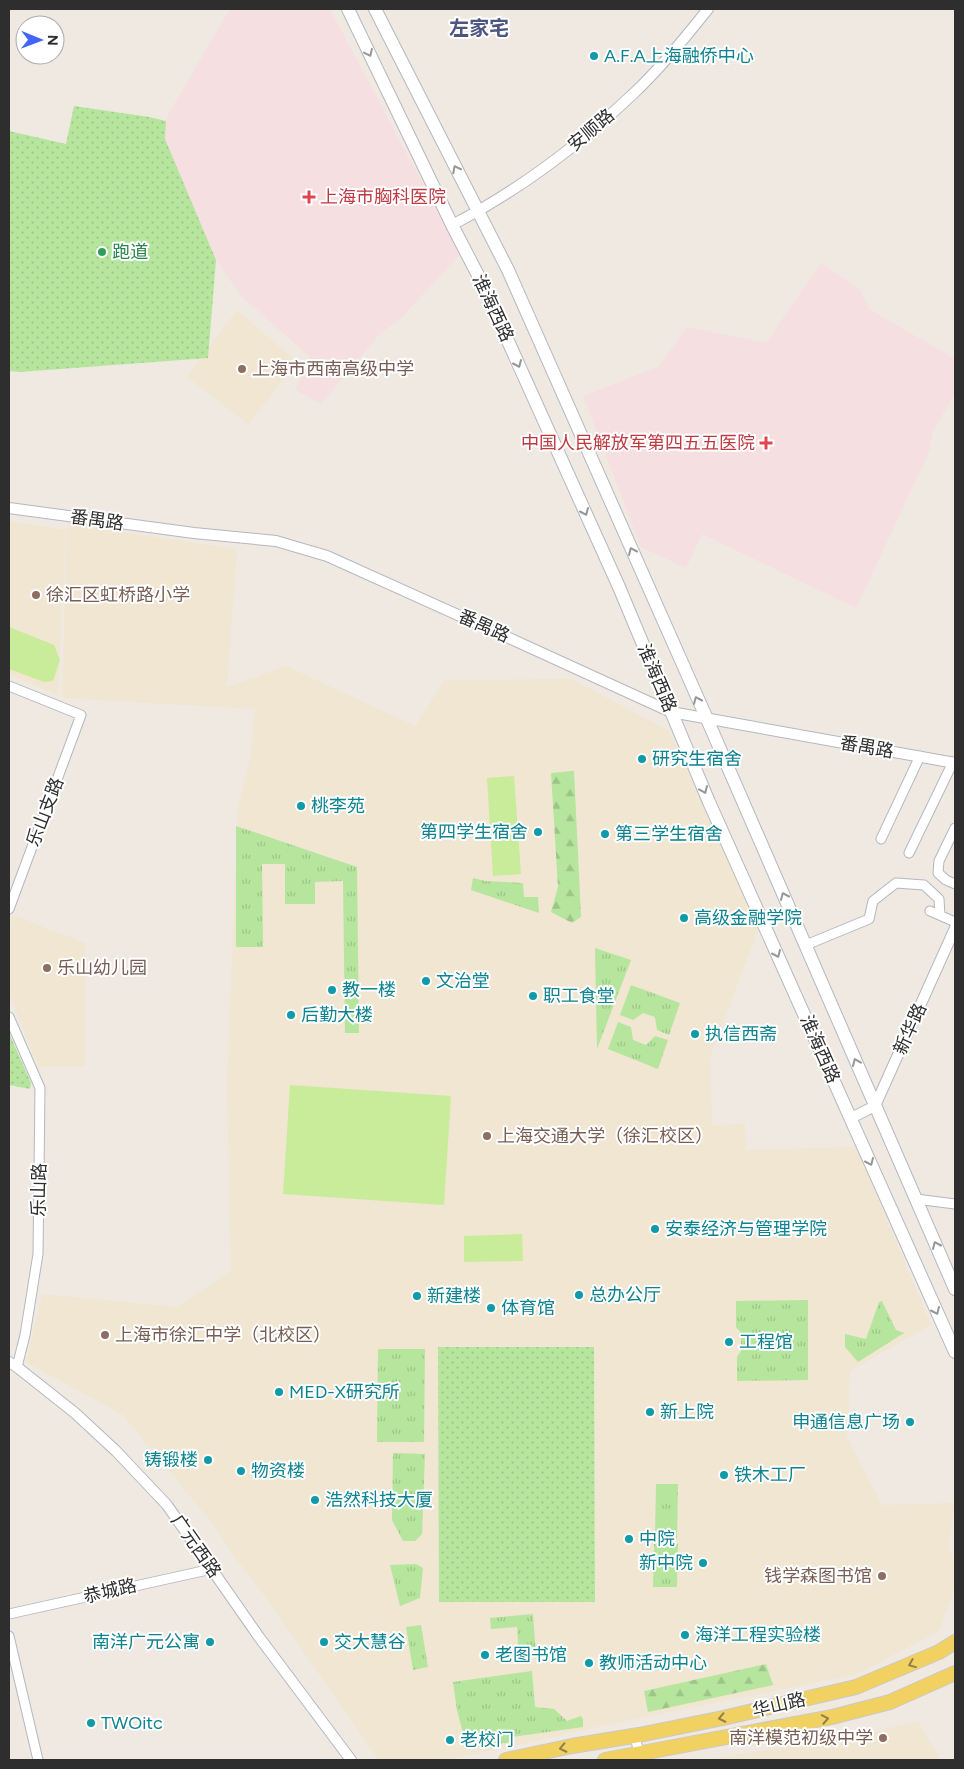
<svg xmlns="http://www.w3.org/2000/svg" width="964" height="1769" font-family="Figtree,'Noto Sans SC',sans-serif">
	<style>
		.education { fill: #f0e6d1 }
		.medical { fill: #f5dfe0 }
		.grass { fill: url(#grass-tufts) }
		.forest { fill: url(#forest-firs) }
		.park { fill: url(#park-dots) }
		.pitch { fill: #c9ec9a }
		.lines { fill: none; stroke-linecap: round; stroke-linejoin: round }
		.minor-casing { stroke: #b4b7c1; stroke-width: 11 }
		.tertiary-casing { stroke: #b4b7c1; stroke-width: 12 }
		.secondary-casing { stroke: #b4b7c1; stroke-width: 14 }
		.primary-casing { stroke: #c9c9c9; stroke-width: 16 }
		.minor { stroke: #fff; stroke-width: 9 }
		.tertiary { stroke: #fff; stroke-width: 10 }
		.secondary { stroke: #fff; stroke-width: 12 }
		.primary { stroke: #f2d163; stroke-width: 14 }
		.oneway { stroke: #969696 }
		.oneway2 { stroke: #908048 }
		.culture-dot { fill: #0f9aa8; stroke: #fff; stroke-width: 2 }
		.health-dot { fill: #e0444e; stroke: #fff; stroke-width: 2 }
		.leisure-dot { fill: #2e9e5b; stroke: #fff; stroke-width: 2 }
		.education-dot { fill: #8d6e63; stroke: #fff; stroke-width: 2 }
		.labels { text-anchor: middle; dominant-baseline: central; stroke-width: 4; stroke-linejoin: round; paint-order: stroke }
		.culture-label { font-size: 18px; fill: #0d838f; stroke: #fff; text-anchor: start }
		.street-label { font-size: 18px; fill: #2e2e2e; stroke: #fff }
		.health-label { font-size: 18px; fill: #be3a42; stroke: #fff; text-anchor: start }
		.leisure-label { font-size: 18px; fill: #27864d; stroke: #fff; text-anchor: start }
		.education-label { font-size: 18px; fill: #785e54; stroke: #fff; text-anchor: start }
		.quarter-label { font-size: 20px; font-weight: bold; fill: #4d5680; stroke: #fff }
	</style>
	<defs>
		<pattern id="grass-tufts" width="24" height="20" patternUnits="userSpaceOnUse" patternTransform="scale(1.25)"><rect width="24" height="20" fill="#b6e59e"/><path d="M3 7l-1-3M5 7V3M7 7l1-3M15 17l-1-3M17 17v-4M19 17l1-3" fill="none" stroke="#9dc588"/></pattern>
		<pattern id="forest-firs" width="22" height="20" patternUnits="userSpaceOnUse" patternTransform="scale(1.25)"><rect width="22" height="20" fill="#b6e59e"/><path d="M5 1l3.5 6h-7zM16 11l3.5 6h-7z" fill="#9dc588"/></pattern>
		<pattern id="park-dots" width="8" height="8" patternUnits="userSpaceOnUse" patternTransform="scale(1.25)"><rect width="8" height="8" fill="#b6e59e"/><path d="M2 2h.1M6 6h.1" fill="none" stroke="#9dc588" stroke-width="1.8" stroke-linecap="round"/></pattern>
	</defs>
	<rect width="100%" height="100%" fill="#efe9e1"/>
	<path class="education" d="M 237,310 L 297,362 L 248,424 L 187,377 Z
		M 9,521 L 66,530 L 58,695 L 9,675 Z
		M 67,524 L 237,549 L 227,687 L 284,667 L 284,665 L 415,726 L 445,680 L 571,679 L 669,731 L 759,927 L 710,1057 L 712,1125 L 745,1124 L 746,1150 L 856,1147 L 931,1325 L 850,1371 L 847,1437 L 882,1505 L 955,1503 L 948,1547 L 955,1563 L 955,1587 L 939,1631 L 857,1674 L 611,1724 L 449,1760 L 379,1760 L 256,1584 L 236,1559 L 213,1524 L 123,1415 L 26,1362 L 42,1294 L 177,1307 L 231,1271 L 227,1083 L 238,807 L 251,754 L 255,709 L 62,698 Z
		M 13,915 L 85,943 L 85,1066 L 38,1067 L 9,993 L 9,928 Z
		M 918,1721 L 941,1760 L 707,1760 L 878,1731 Z"/>
	<path class="medical" d="M 230,9 L 330,9 L 460,254 L 403,316 L 378,336 L 321,404 L 296,390 L 309,356 L 241,296 L 216,260 L 164,139 L 166,121 L 170,111 Z
		M 821,263 L 861,291 L 869,309 L 955,359 L 955,393 L 932,433 L 929,452 L 856,608 L 702,534 L 686,568 L 641,547 L 583,396 L 658,367 L 687,327 L 766,343 Z"/>
	<path class="grass" d="M 236,826 L 357,867 L 359,1033 L 345,1033 L 343,881 L 315,882 L 315,904 L 285,904 L 285,864 L 262,864 L 263,947 L 236,947 Z
		M 473,878 L 485,881 L 523,883 L 524,897 L 538,897 L 539,913 L 471,890 Z
		M 595,948 L 631,960 L 597,1049 Z
		M 631,985 L 680,1003 L 669,1035 L 657,1030 L 655,1017 L 643,1013 L 633,1020 L 620,1015 Z
		M 618,1022 L 631,1027 L 633,1040 L 646,1045 L 655,1036 L 668,1040 L 658,1069 L 608,1049 Z
		M 808,1300 L 808,1380 L 737,1381 L 737,1357 L 741,1351 L 741,1333 L 736,1327 L 736,1301 Z
		M 882,1301 L 896,1330 L 904,1333 L 858,1362 L 845,1347 L 845,1334 L 866,1339 L 879,1302 Z
		M 378,1349 L 425,1349 L 424,1442 L 377,1442 Z
		M 393,1453 L 425,1454 L 422,1534 L 415,1541 L 403,1541 L 392,1520 Z
		M 656,1484 L 678,1484 L 677,1539 L 655,1538 Z
		M 654,1544 L 678,1544 L 677,1587 L 653,1587 Z
		M 416,1564 L 423,1568 L 420,1598 L 400,1606 L 390,1565 Z
		M 533,1614 L 536,1655 L 519,1657 L 517,1627 L 491,1629 L 490,1618 Z
		M 421,1625 L 428,1667 L 413,1670 L 406,1627 Z
		M 532,1671 L 535,1707 L 554,1709 L 567,1721 L 581,1716 L 583,1719 L 583,1727 L 512,1737 L 512,1742 L 467,1748 L 457,1710 L 453,1682 Z"/>
	<path class="forest" d="M 574,771 L 581,917 L 572,923 L 551,912 L 558,887 L 551,773 Z
		M 766,1664 L 773,1685 L 648,1712 L 644,1691 Z"/>
	<path class="park" d="M 74,106 L 149,117 L 166,121 L 165,139 L 216,260 L 208,358 L 20,372 L 9,371 L 9,131 L 66,144 Z
		M 9,1033 L 31,1083 L 30,1089 L 9,1085 Z
		M 438,1347 L 594,1347 L 595,1602 L 439,1602 Z"/>
	<path class="pitch" d="M 9,627 L 54,645 L 60,660 L 53,681 L 44,682 L 9,669 Z
		M 514,776 L 521,874 L 493,876 L 487,778 Z
		M 290,1085 L 451,1096 L 444,1205 L 283,1194 Z
		M 522,1234 L 523,1261 L 464,1262 L 464,1236 Z"/>
	<g class="lines">
		<defs>
			<path id="minor" d="M 9,686 L 81,715 L 9,909
				M 955,828 L 939,861 L 938,873 L 946,880 L 955,884
				M 881,839 L 920,756
				M 909,853 L 953,762
				M 930,911 L 955,922
				M 806,945 L 869,919 L 873,901 L 896,883 L 924,885 L 939,899 L 940,915
				M 9,1017 L 40,1088 L 38,1254 L 25,1335 L 17,1367
				M 916,1199 L 955,1204
				M 9,1614 L 212,1569
				M 9,1636 L 38,1760
				M 635,1736 L 639,1754 L 643,1760"/>
			<path id="tertiary" d="M 452,225 C 518,191 579,145 633,94 C 660,69 685,38 708,9
				M 9,508 L 194,533 L 276,541 L 327,556 L 520,643 L 671,712 L 955,763
				M 851,1118 L 875,1106 L 955,928
				M 9,1362 L 17,1367 L 75,1413 L 116,1451 L 167,1505 L 259,1637 L 351,1760"/>
			<path id="secondary" d="M 348,9 L 452,225 L 480,279 L 619,587 L 709,802 L 955,1352
				M 375,9 L 508,270 L 707,719 L 955,1289"/>
			<path id="primary" d="M 506,1760 L 572,1746 L 639,1735 L 723,1718 L 856,1687 L 939,1652 L 955,1642
				M 605,1760 L 832,1717 L 890,1702 L 955,1673"/>
		</defs>
		<use href="#minor" class="minor-casing"/>
		<use href="#tertiary" class="tertiary-casing"/>
		<use href="#secondary" class="secondary-casing"/>
		<use href="#primary" class="primary-casing"/>
		<use href="#minor" class="minor"/>
		<use href="#tertiary" class="tertiary"/>
		<use href="#secondary" class="secondary"/>
		<use href="#primary" class="primary"/>
	</g>
	<defs><path id="oneway-chevron" d="M-2-3.5L2.5 0L-2 3.5" fill="none" stroke-width="1.6" stroke-linecap="round" stroke-linejoin="round" transform="scale(1.25)"/></defs>
	<g class="oneway">
		<use href="#oneway-chevron" transform="translate(369 53) rotate(65)"/>
		<use href="#oneway-chevron" transform="translate(456 169) rotate(-117)"/>
		<use href="#oneway-chevron" transform="translate(518 364) rotate(66)"/>
		<use href="#oneway-chevron" transform="translate(585 512) rotate(66)"/>
		<use href="#oneway-chevron" transform="translate(632 551) rotate(-114)"/>
		<use href="#oneway-chevron" transform="translate(697 700) rotate(-114)"/>
		<use href="#oneway-chevron" transform="translate(704 790) rotate(67)"/>
		<use href="#oneway-chevron" transform="translate(784 896) rotate(-114)"/>
		<use href="#oneway-chevron" transform="translate(777 954) rotate(66)"/>
		<use href="#oneway-chevron" transform="translate(856 1062) rotate(-113)"/>
		<use href="#oneway-chevron" transform="translate(870 1162) rotate(66)"/>
		<use href="#oneway-chevron" transform="translate(936 1245) rotate(-114)"/>
		<use href="#oneway-chevron" transform="translate(936 1311) rotate(66)"/>
	</g>
	<g class="oneway2">
		<use href="#oneway-chevron" transform="translate(912 1664) rotate(158)"/>
		<use href="#oneway-chevron" transform="translate(722 1718) rotate(168)"/>
		<use href="#oneway-chevron" transform="translate(825 1719) rotate(-11)"/>
		<use href="#oneway-chevron" transform="translate(563 1748) rotate(168)"/>
	</g>
	<g class="culture-dot">
		<circle cx="594" cy="56" r="5"/>
		<circle cx="642" cy="759" r="5"/>
		<circle cx="301" cy="806" r="5"/>
		<circle cx="538" cy="832" r="5"/>
		<circle cx="605" cy="834" r="5"/>
		<circle cx="684" cy="918" r="5"/>
		<circle cx="426" cy="981" r="5"/>
		<circle cx="332" cy="990" r="5"/>
		<circle cx="533" cy="996" r="5"/>
		<circle cx="291" cy="1015" r="5"/>
		<circle cx="695" cy="1034" r="5"/>
		<circle cx="655" cy="1229" r="5"/>
		<circle cx="579" cy="1295" r="5"/>
		<circle cx="417" cy="1296" r="5"/>
		<circle cx="491" cy="1308" r="5"/>
		<circle cx="729" cy="1342" r="5"/>
		<circle cx="279" cy="1392" r="5"/>
		<circle cx="650" cy="1412" r="5"/>
		<circle cx="910" cy="1422" r="5"/>
		<circle cx="208" cy="1460" r="5"/>
		<circle cx="241" cy="1471" r="5"/>
		<circle cx="724" cy="1475" r="5"/>
		<circle cx="315" cy="1500" r="5"/>
		<circle cx="629" cy="1539" r="5"/>
		<circle cx="703" cy="1563" r="5"/>
		<circle cx="685" cy="1635" r="5"/>
		<circle cx="210" cy="1642" r="5"/>
		<circle cx="324" cy="1642" r="5"/>
		<circle cx="485" cy="1655" r="5"/>
		<circle cx="589" cy="1663" r="5"/>
		<circle cx="91" cy="1723" r="5"/>
		<circle cx="450" cy="1740" r="5"/>
	</g>
	<g class="health-dot">
		<path d="M306.5 189.5h5v5h5v5h-5v5h-5v-5h-5v-5h5z"/>
		<path d="M763.5 435.5h5v5h5v5h-5v5h-5v-5h-5v-5h5z"/>
	</g>
	<circle class="leisure-dot" cx="102" cy="252" r="5"/>
	<g class="education-dot">
		<circle cx="242" cy="369" r="5"/>
		<circle cx="36" cy="595" r="5"/>
		<circle cx="47" cy="968" r="5"/>
		<circle cx="487" cy="1136" r="5"/>
		<circle cx="105" cy="1335" r="5"/>
		<circle cx="882" cy="1576" r="5"/>
		<circle cx="883" cy="1738" r="5"/>
	</g>
	<g class="labels">
		<g class="culture-label">
			<text x="604" y="56">A.F.A上海融侨中心</text>
			<text x="652" y="759">研究生宿舍</text>
			<text x="311" y="806">桃李苑</text>
			<text x="528" y="832" text-anchor="end">第四学生宿舍</text>
			<text x="615" y="834">第三学生宿舍</text>
			<text x="694" y="918">高级金融学院</text>
			<text x="436" y="981">文治堂</text>
			<text x="342" y="990">教一楼</text>
			<text x="543" y="996">职工食堂</text>
			<text x="301" y="1015">后勤大楼</text>
			<text x="705" y="1034">执信西斋</text>
			<text x="665" y="1229">安泰经济与管理学院</text>
			<text x="589" y="1295">总办公厅</text>
			<text x="427" y="1296">新建楼</text>
			<text x="501" y="1308">体育馆</text>
			<text x="739" y="1342">工程馆</text>
			<text x="289" y="1392">MED-X研究所</text>
			<text x="660" y="1412">新上院</text>
			<text x="900" y="1422" text-anchor="end">申通信息广场</text>
			<text x="198" y="1460" text-anchor="end">铸锻楼</text>
			<text x="251" y="1471">物资楼</text>
			<text x="734" y="1475">铁木工厂</text>
			<text x="325" y="1500">浩然科技大厦</text>
			<text x="639" y="1539">中院</text>
			<text x="693" y="1563" text-anchor="end">新中院</text>
			<text x="695" y="1635">海洋工程实验楼</text>
			<text x="200" y="1642" text-anchor="end">南洋广元公寓</text>
			<text x="334" y="1642">交大慧谷</text>
			<text x="495" y="1655">老图书馆</text>
			<text x="599" y="1663">教师活动中心</text>
			<text x="101" y="1723">TWOitc</text>
			<text x="460" y="1740">老校门</text>
		</g>
		<g class="street-label">
			<text transform="translate(591 130) rotate(-40)">安顺路</text>
			<text transform="translate(493 308) rotate(65)">淮海西路</text>
			<text transform="translate(97 520) rotate(8)">番禺路</text>
			<text transform="translate(484 626) rotate(24)">番禺路</text>
			<text transform="translate(657 678) rotate(67)">淮海西路</text>
			<text transform="translate(867 747) rotate(10)">番禺路</text>
			<text transform="translate(45 812) rotate(-69)">乐山支路</text>
			<text transform="translate(910 1029) rotate(-66)">新华路</text>
			<text transform="translate(820 1049) rotate(66)">淮海西路</text>
			<text transform="translate(39 1190) rotate(-89)">乐山路</text>
			<text transform="translate(196 1546) rotate(55)">广元西路</text>
			<text transform="translate(110 1591) rotate(-13)">恭城路</text>
			<text transform="translate(779 1705) rotate(-13)">华山路</text>
		</g>
		<g class="health-label">
			<text x="320" y="197">上海市胸科医院</text>
			<text x="755" y="443" text-anchor="end">中国人民解放军第四五五医院</text>
		</g>
		<g class="leisure-label">
			<text x="112" y="252">跑道</text>
		</g>
		<g class="education-label">
			<text x="252" y="369">上海市西南高级中学</text>
			<text x="46" y="595">徐汇区虹桥路小学</text>
			<text x="57" y="968">乐山幼儿园</text>
			<text x="497" y="1136">上海交通大学（徐汇校区）</text>
			<text x="115" y="1335">上海市徐汇中学（北校区）</text>
			<text x="872" y="1576" text-anchor="end">钱学森图书馆</text>
			<text x="873" y="1738" text-anchor="end">南洋模范初级中学</text>
		</g>
		<g class="quarter-label">
			<text x="479" y="28">左家宅</text>
		</g>
	</g>
	<rect width="964" height="1769" fill="none" stroke="#2e2e2e" stroke-width="20"/>
	<g transform="translate(40 40) rotate(91)"><circle r="24" fill="#ffffff" stroke="#ababab"/>
	<path d="M0-4L9 19L0 12L-9 19Z" fill="#4264fb"/>
	<text y="-8" font-size="14" font-weight="bold" text-anchor="middle" fill="#2e2e2e">N</text>
	</g>
</svg>
